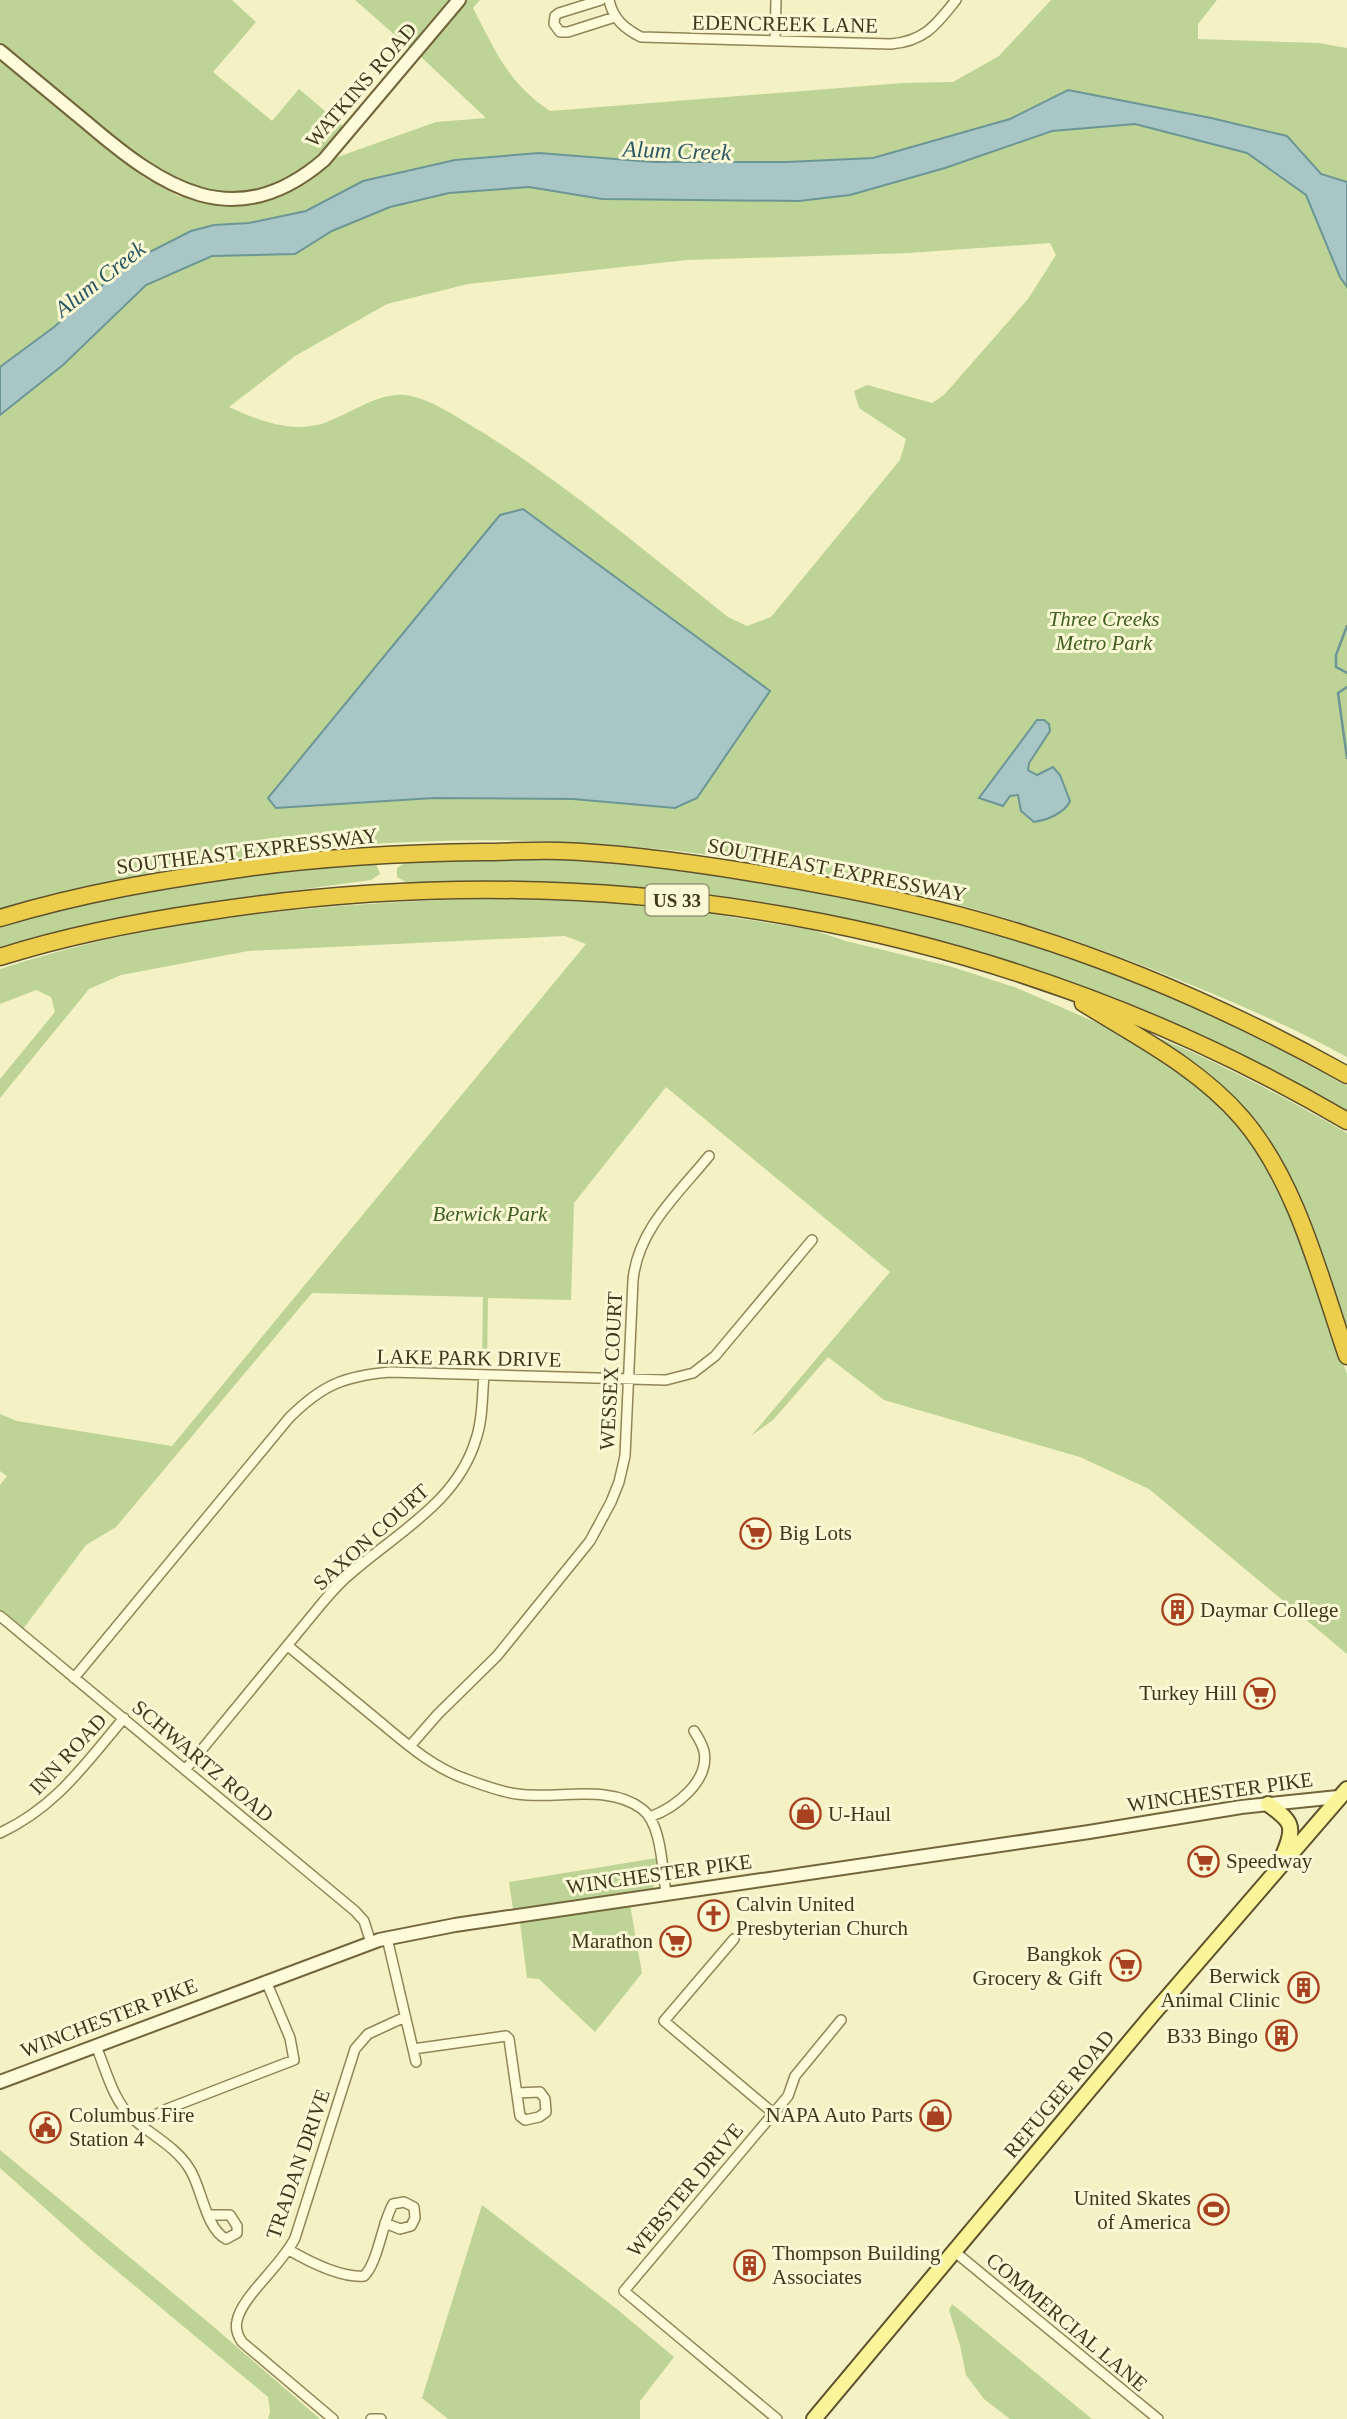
<svg xmlns="http://www.w3.org/2000/svg" width="1347" height="2419" font-family="'Times New Roman',serif">
	<style>
		.green { fill: #bdd496; fill-rule: evenodd }
		.water { fill: #a7c6c5; stroke: #6c9696; stroke-width: 2 }
		.lines { fill: none; stroke-linecap: round; stroke-linejoin: round }
		.stream { stroke: #6c9696; stroke-width: 2.5 }
		.street-casing { stroke: #918558; stroke-width: 12 }
		.secondary-casing { stroke: #73653b; stroke-width: 16 }
		.primary-casing { stroke: #5f512c; stroke-width: 18 }
		.highway-casing { stroke: #5f512c; stroke-width: 19 }
		.street { stroke: #fdfbd9; stroke-width: 9 }
		.secondary { stroke: #fdfbd9; stroke-width: 12 }
		.primary { stroke: #faf598; stroke-width: 14 }
		.highway { stroke: #ecce4c; stroke-width: 16 }
		.labels { text-anchor: middle; dominant-baseline: central; stroke-width: 6; stroke-linejoin: round; paint-order: stroke }
		.shield { fill: #faf8d5; stroke: #787154; stroke-width: 2 }
		.shield-label { font-size: 19px; font-weight: bold; fill: #40371d }
		.street-label { font-size: 21px; fill: #40371d; stroke: #faf8d5 }
		.park-label { font-size: 21px; font-style: italic; fill: #405f21; stroke: #faf8d5 }
		.poi-label { font-size: 21px; fill: #40371d; stroke: #faf8d5; text-anchor: start }
		.water-label { font-size: 23px; font-style: italic; fill: #2b5761; stroke: #faf8d5 }
	</style>
	<rect width="100%" height="100%" fill="#f4f1c4"/>
	<path class="green" d="M 0,0 L 232,0 L 256,22 L 213,72 L 272,121 L 299,89 L 344,127 L 304,169 L 436,122 L 486,118 L 420,56 L 467,0 L 480,0 L 473,8 C 496,52 508,83 550,111 L 903,83 L 953,82 L 999,56 L 1051,0 L 1217,0 L 1198,24 L 1198,39 L 1319,43 L 1347,48 L 1347,1057 C 1290,1026 1229,1000 1169,976 C 847,846 498,805 156,872 C 103,882 51,893 0,909 L 0,57 L 144,177 L 178,196 L 211,203 L 239,193 L 215,193 L 179,184 L 111,138 L 0,43 ZM 1050,243 L 1056,255 L 1028,299 L 944,395 L 932,403 L 867,385 L 854,391 L 859,408 L 906,439 L 900,460 L 771,617 L 747,626 L 728,617 C 648,554 569,486 482,432 C 459,419 437,402 411,396 C 380,389 349,416 321,424 C 288,433 258,420 229,407 L 295,356 L 387,304 L 468,284 L 687,260 L 909,253 ZM 522,509 L 675,808 L 573,799 L 268,798 L 500,515 Z
		M 355,0 L 452,0 L 411,49 Z
		M 471,858 C 500,858 531,856 561,858 C 782,872 1014,922 1216,1017 C 1261,1038 1304,1063 1347,1086 L 1347,1114 C 1267,1069 1185,1026 1099,994 C 1040,971 978,954 917,938 C 858,922 797,906 736,898 C 627,883 518,880 408,883 L 397,877 L 397,868 L 405,863 Z
		M 371,861 L 376,864 L 380,874 L 371,880 L 217,901 L 88,926 L 0,951 L 0,926 C 71,906 142,888 215,878 C 267,870 319,866 371,861 Z
		M 497,898 L 615,903 L 700,912 L 813,930 L 846,941 L 949,966 L 1017,988 L 1109,1028 L 1160,1058 L 1222,1106 L 1245,1132 L 1282,1193 L 1347,1374 L 1347,1654 L 1149,1489 L 1080,1457 L 884,1400 L 828,1357 L 773,1420 L 751,1436 L 890,1272 L 666,1087 L 574,1203 L 571,1300 L 488,1298 L 487,1364 L 482,1364 L 483,1297 L 312,1293 L 116,1527 L 86,1545 L 23,1629 L 0,1611 L 0,1485 L 7,1476 L 0,1471 L 0,1414 L 17,1421 L 172,1446 L 586,944 L 565,936 L 248,951 L 121,975 L 89,989 L 0,1098 L 0,1079 L 55,1012 L 51,997 L 36,990 L 0,1004 L 0,969 C 160,916 330,903 497,898 Z
		M 1157,1037 C 1223,1064 1285,1098 1347,1133 L 1347,1336 L 1272,1148 L 1155,1041 Z
		M 657,1858 L 657,1878 L 653,1888 L 513,1909 L 509,1882 Z
		M 630,1905 L 642,1973 L 595,2032 L 539,1979 L 527,1978 L 520,1922 Z
		M 0,2150 L 214,2327 L 320,2419 L 268,2419 L 270,2412 L 268,2397 L 93,2251 L 0,2168 Z
		M 482,2205 L 618,2310 L 674,2357 L 640,2401 L 640,2419 L 448,2419 L 422,2398 Z
		M 952,2304 L 1092,2419 L 1010,2419 L 984,2399 L 966,2375 L 960,2345 L 949,2310 Z"/>
	<path class="water" d="M 1068,90 L 1211,118 L 1287,136 L 1321,174 L 1347,182 L 1347,287 L 1340,277 L 1306,195 L 1247,153 L 1135,124 L 1052,131 L 945,168 L 850,195 L 799,201 L 602,199 L 529,187 L 449,193 L 390,207 L 332,231 L 295,254 L 212,256 L 146,285 L 63,365 L 0,415 L 0,367 L 54,327 L 128,263 L 191,231 L 214,225 L 249,223 L 306,211 L 363,181 L 455,160 L 539,153 L 653,162 L 787,162 L 873,158 L 1010,119 Z
		M 523,509 L 770,691 L 697,798 L 675,808 L 573,799 L 434,798 L 276,808 L 268,798 L 500,515 Z
		M 1037,720 L 1044,720 L 1049,724 L 1050,731 L 1029,763 L 1028,770 L 1037,775 L 1053,767 L 1060,775 L 1070,801 C 1065,813 1047,820 1034,822 L 1021,811 L 1018,795 L 1010,796 L 1003,806 L 979,798 Z"/>
	<g class="lines">
		<path class="stream" d="M 1347,626 L 1336,655 L 1336,667 L 1347,673
			M 1347,687 L 1338,693 L 1347,758"/>
		<defs>
			<path id="street" d="M 601,0 L 559,13 L 555,16 L 554,24 L 560,32 L 568,32 L 615,17
				M 609,0 C 613,19 625,29 641,37 L 891,44 C 925,41 936,25 956,0
				M 775,41 L 776,0
				M 0,1616 L 355,1911 L 364,1921 L 371,1943
				M 288,1646 C 317,1670 345,1693 374,1717 C 402,1740 431,1767 466,1779 C 482,1785 501,1792 517,1794 C 556,1800 608,1783 642,1809 C 662,1824 662,1869 666,1893
				M 74,1678 L 289,1418 C 322,1385 344,1376 390,1372 L 666,1380 L 693,1373 L 715,1356 L 812,1240
				M 410,1746 L 438,1714 L 497,1656 L 590,1541 L 611,1502 L 619,1482 L 625,1456 L 633,1280 C 638,1229 678,1194 709,1156
				M 185,1770 L 323,1602 C 331,1593 339,1583 349,1575 C 396,1533 457,1503 476,1439 C 483,1419 482,1396 484,1375
				M 650,1817 C 674,1808 710,1782 704,1751 C 702,1744 698,1737 694,1731
				M 0,1833 C 56,1807 85,1764 124,1718
				M 387,1938 L 416,2062
				M 734,1939 L 664,2021 L 773,2113
				M 96,2046 C 106,2070 113,2100 132,2118 C 150,2134 176,2147 189,2168 C 202,2187 205,2228 226,2239 L 237,2233 L 237,2226 L 230,2215 L 208,2215
				M 413,2049 L 506,2036 L 509,2039 L 520,2116 L 525,2120 L 539,2117 L 546,2112 L 545,2099 L 540,2092 L 517,2093
				M 139,2123 L 167,2109 L 294,2060 L 290,2038 L 266,1981
				M 289,2250 C 308,2261 341,2278 364,2276 C 378,2263 382,2223 393,2204 L 404,2202 L 414,2207 L 415,2218 L 411,2226 L 400,2229 L 385,2223
				M 955,2252 L 1158,2419
				M 333,2419 L 242,2342 C 238,2336 235,2329 237,2321 C 241,2297 283,2264 295,2238 L 355,2049 L 368,2034 L 405,2017
				M 371,2419 L 381,2419
				M 777,2419 L 624,2291 L 788,2096 L 795,2076 L 841,2020"/>
			<path id="secondary" d="M 0,51 C 29,75 58,99 87,123 C 162,187 234,237 324,160 L 459,0
				M 0,2082 L 379,1940 L 455,1925 L 1089,1832 L 1241,1807 L 1338,1797"/>
			<path id="primary" d="M 1268,1804 C 1291,1821 1296,1825 1284,1853
				M 814,2419 L 1152,2015 L 1347,1789"/>
			<path id="highway" d="M 0,918 C 83,893 161,880 246,868 C 325,857 403,853 483,852 C 509,852 535,850 560,851 C 623,853 686,862 748,872 C 842,887 937,906 1027,935 C 1139,970 1245,1018 1347,1075
				M 0,957 C 66,936 137,922 205,912 C 600,850 1001,918 1347,1121
				M 1083,1003 C 1138,1037 1199,1068 1242,1118 C 1297,1182 1320,1278 1347,1356"/>
		</defs>
		<use href="#street" class="street-casing"/>
		<use href="#secondary" class="secondary-casing"/>
		<use href="#primary" class="primary-casing"/>
		<use href="#highway" class="highway-casing"/>
		<use href="#street" class="street"/>
		<use href="#secondary" class="secondary"/>
		<use href="#primary" class="primary"/>
		<use href="#highway" class="highway"/>
	</g>
	<defs>
		<symbol id="supermarket-ring" viewBox="-11 -11 22 22"><circle r="9.5" fill="#faf8d5" stroke="#a84120" stroke-width="1.5"/><path d="M-6-5.5h2.5l.6 2H6L4.5 2H-2.5L-4.4-4H-6ZM-1.5 3.2a1.3 1.3 0 1 0 .1 0ZM3 3.2a1.3 1.3 0 1 0 .1 0Z" fill="#a84120"/></symbol>
		<symbol id="building-ring" viewBox="-11 -11 22 22"><circle r="9.5" fill="#faf8d5" stroke="#a84120" stroke-width="1.5"/><path d="M-4-6H4V6H1V3H-1V6H-4ZM-2.5-4.3h1.7v1.8h-1.7ZM.8-4.3h1.7v1.8H.8ZM-2.5-1h1.7V.8h-1.7ZM.8-1h1.7V.8H.8Z" fill="#a84120"/></symbol>
		<symbol id="shop-ring" viewBox="-11 -11 22 22"><circle r="9.5" fill="#faf8d5" stroke="#a84120" stroke-width="1.5"/><path d="M-5-2.5h2.3a2.7 3.5 0 0 1 5.4 0H5L5.5 6h-11ZM-1.5-2.5h3a1.5 2.3 0 0 0-3 0Z" fill="#a84120"/></symbol>
		<symbol id="church-ring" viewBox="-11 -11 22 22"><circle r="9.5" fill="#faf8d5" stroke="#a84120" stroke-width="1.5"/><path d="M-1.2-6h2.4v3.5h3.3v2.4h-3.3V6h-2.4V-.1h-3.3v-2.4h3.3Z" fill="#a84120"/></symbol>
		<symbol id="civic-ring" viewBox="-11 -11 22 22"><circle r="9.5" fill="#faf8d5" stroke="#a84120" stroke-width="1.5"/><path d="M-.6-6.5H3V-4.5H.6V-3L4-1V1h2V6H-6V1h2V-1L-.6-3ZM-1.2 2.5V6h2.4V2.5Z" fill="#a84120"/></symbol>
		<symbol id="stadium-ring" viewBox="-11 -11 22 22"><circle r="9.5" fill="#faf8d5" stroke="#a84120" stroke-width="1.5"/><path d="M0-5a6.5 5 0 1 0 0 10a6.5 5 0 1 0 0-10ZM-3.5-1.8h7v3.6h-7Z" fill="#a84120"/></symbol>
	</defs>
	<g fill-rule="evenodd">
		<use href="#supermarket-ring" x="738" y="1516" width="35" height="35"/>
		<use href="#building-ring" x="1160" y="1592" width="35" height="35"/>
		<use href="#supermarket-ring" x="1242" y="1676" width="35" height="35"/>
		<use href="#shop-ring" x="788" y="1796" width="35" height="35"/>
		<use href="#supermarket-ring" x="1186" y="1844" width="35" height="35"/>
		<use href="#church-ring" x="696" y="1898" width="35" height="35"/>
		<use href="#supermarket-ring" x="658" y="1924" width="35" height="35"/>
		<use href="#supermarket-ring" x="1108" y="1948" width="35" height="35"/>
		<use href="#building-ring" x="1286" y="1970" width="35" height="35"/>
		<use href="#building-ring" x="1264" y="2018" width="35" height="35"/>
		<use href="#shop-ring" x="918" y="2098" width="35" height="35"/>
		<use href="#civic-ring" x="28" y="2110" width="35" height="35"/>
		<use href="#stadium-ring" x="1196" y="2192" width="35" height="35"/>
		<use href="#building-ring" x="732" y="2248" width="35" height="35"/>
	</g>
	<g class="labels">
		<rect class="shield" x="645.5" y="884.5" width="63" height="31" rx="5"/>
		<g class="shield-label">
			<text x="677" y="900">US 33</text>
		</g>
		<g class="street-label">
			<text transform="translate(785 24) rotate(1)">EDENCREEK LANE</text>
			<text transform="translate(361 85) rotate(-49)">WATKINS ROAD</text>
			<text transform="translate(247 851) rotate(-7)">SOUTHEAST EXPRESSWAY</text>
			<text transform="translate(837 870) rotate(11)">SOUTHEAST EXPRESSWAY</text>
			<text transform="translate(469 1358) rotate(1)">LAKE PARK DRIVE</text>
			<text transform="translate(611 1371) rotate(-87)">WESSEX COURT</text>
			<text transform="translate(371 1537) rotate(-42)">SAXON COURT</text>
			<text transform="translate(68 1754) rotate(-47)">INN ROAD</text>
			<text transform="translate(203 1761) rotate(40)">SCHWARTZ ROAD</text>
			<text transform="translate(1220 1792) rotate(-8)">WINCHESTER PIKE</text>
			<text transform="translate(659 1874) rotate(-8)">WINCHESTER PIKE</text>
			<text transform="translate(109 2018) rotate(-21)">WINCHESTER PIKE</text>
			<text transform="translate(1059 2094) rotate(-50)">REFUGEE ROAD</text>
			<text transform="translate(298 2164) rotate(-71)">TRADAN DRIVE</text>
			<text transform="translate(685 2190) rotate(-50)">WEBSTER DRIVE</text>
			<text transform="translate(1067 2322) rotate(40)">COMMERCIAL LANE</text>
		</g>
		<g class="park-label">
			<text x="1104" y="619">Three Creeks<tspan x="1104" dy="24">Metro Park</tspan></text>
			<text x="490" y="1214">Berwick Park</text>
		</g>
		<g class="poi-label">
			<text x="779" y="1533">Big Lots</text>
			<text x="1200" y="1610">Daymar College</text>
			<text x="1237" y="1693" text-anchor="end">Turkey Hill</text>
			<text x="828" y="1814">U-Haul</text>
			<text x="1226" y="1861">Speedway</text>
			<text x="736" y="1904">Calvin United<tspan x="736" dy="24">Presbyterian Church</tspan></text>
			<text x="653" y="1941" text-anchor="end">Marathon</text>
			<text x="1102" y="1954" text-anchor="end">Bangkok<tspan x="1102" dy="24">Grocery &amp; Gift</tspan></text>
			<text x="1280" y="1976" text-anchor="end">Berwick<tspan x="1280" dy="24">Animal Clinic</tspan></text>
			<text x="1258" y="2036" text-anchor="end">B33 Bingo</text>
			<text x="69" y="2115">Columbus Fire<tspan x="69" dy="24">Station 4</tspan></text>
			<text x="913" y="2115" text-anchor="end">NAPA Auto Parts</text>
			<text x="1191" y="2198" text-anchor="end">United Skates<tspan x="1191" dy="24">of America</tspan></text>
			<text x="772" y="2253">Thompson Building<tspan x="772" dy="24">Associates</tspan></text>
		</g>
		<g class="water-label">
			<text transform="translate(677 151) rotate(2)">Alum Creek</text>
			<text transform="translate(100 279) rotate(-38)">Alum Creek</text>
		</g>
	</g>
</svg>
